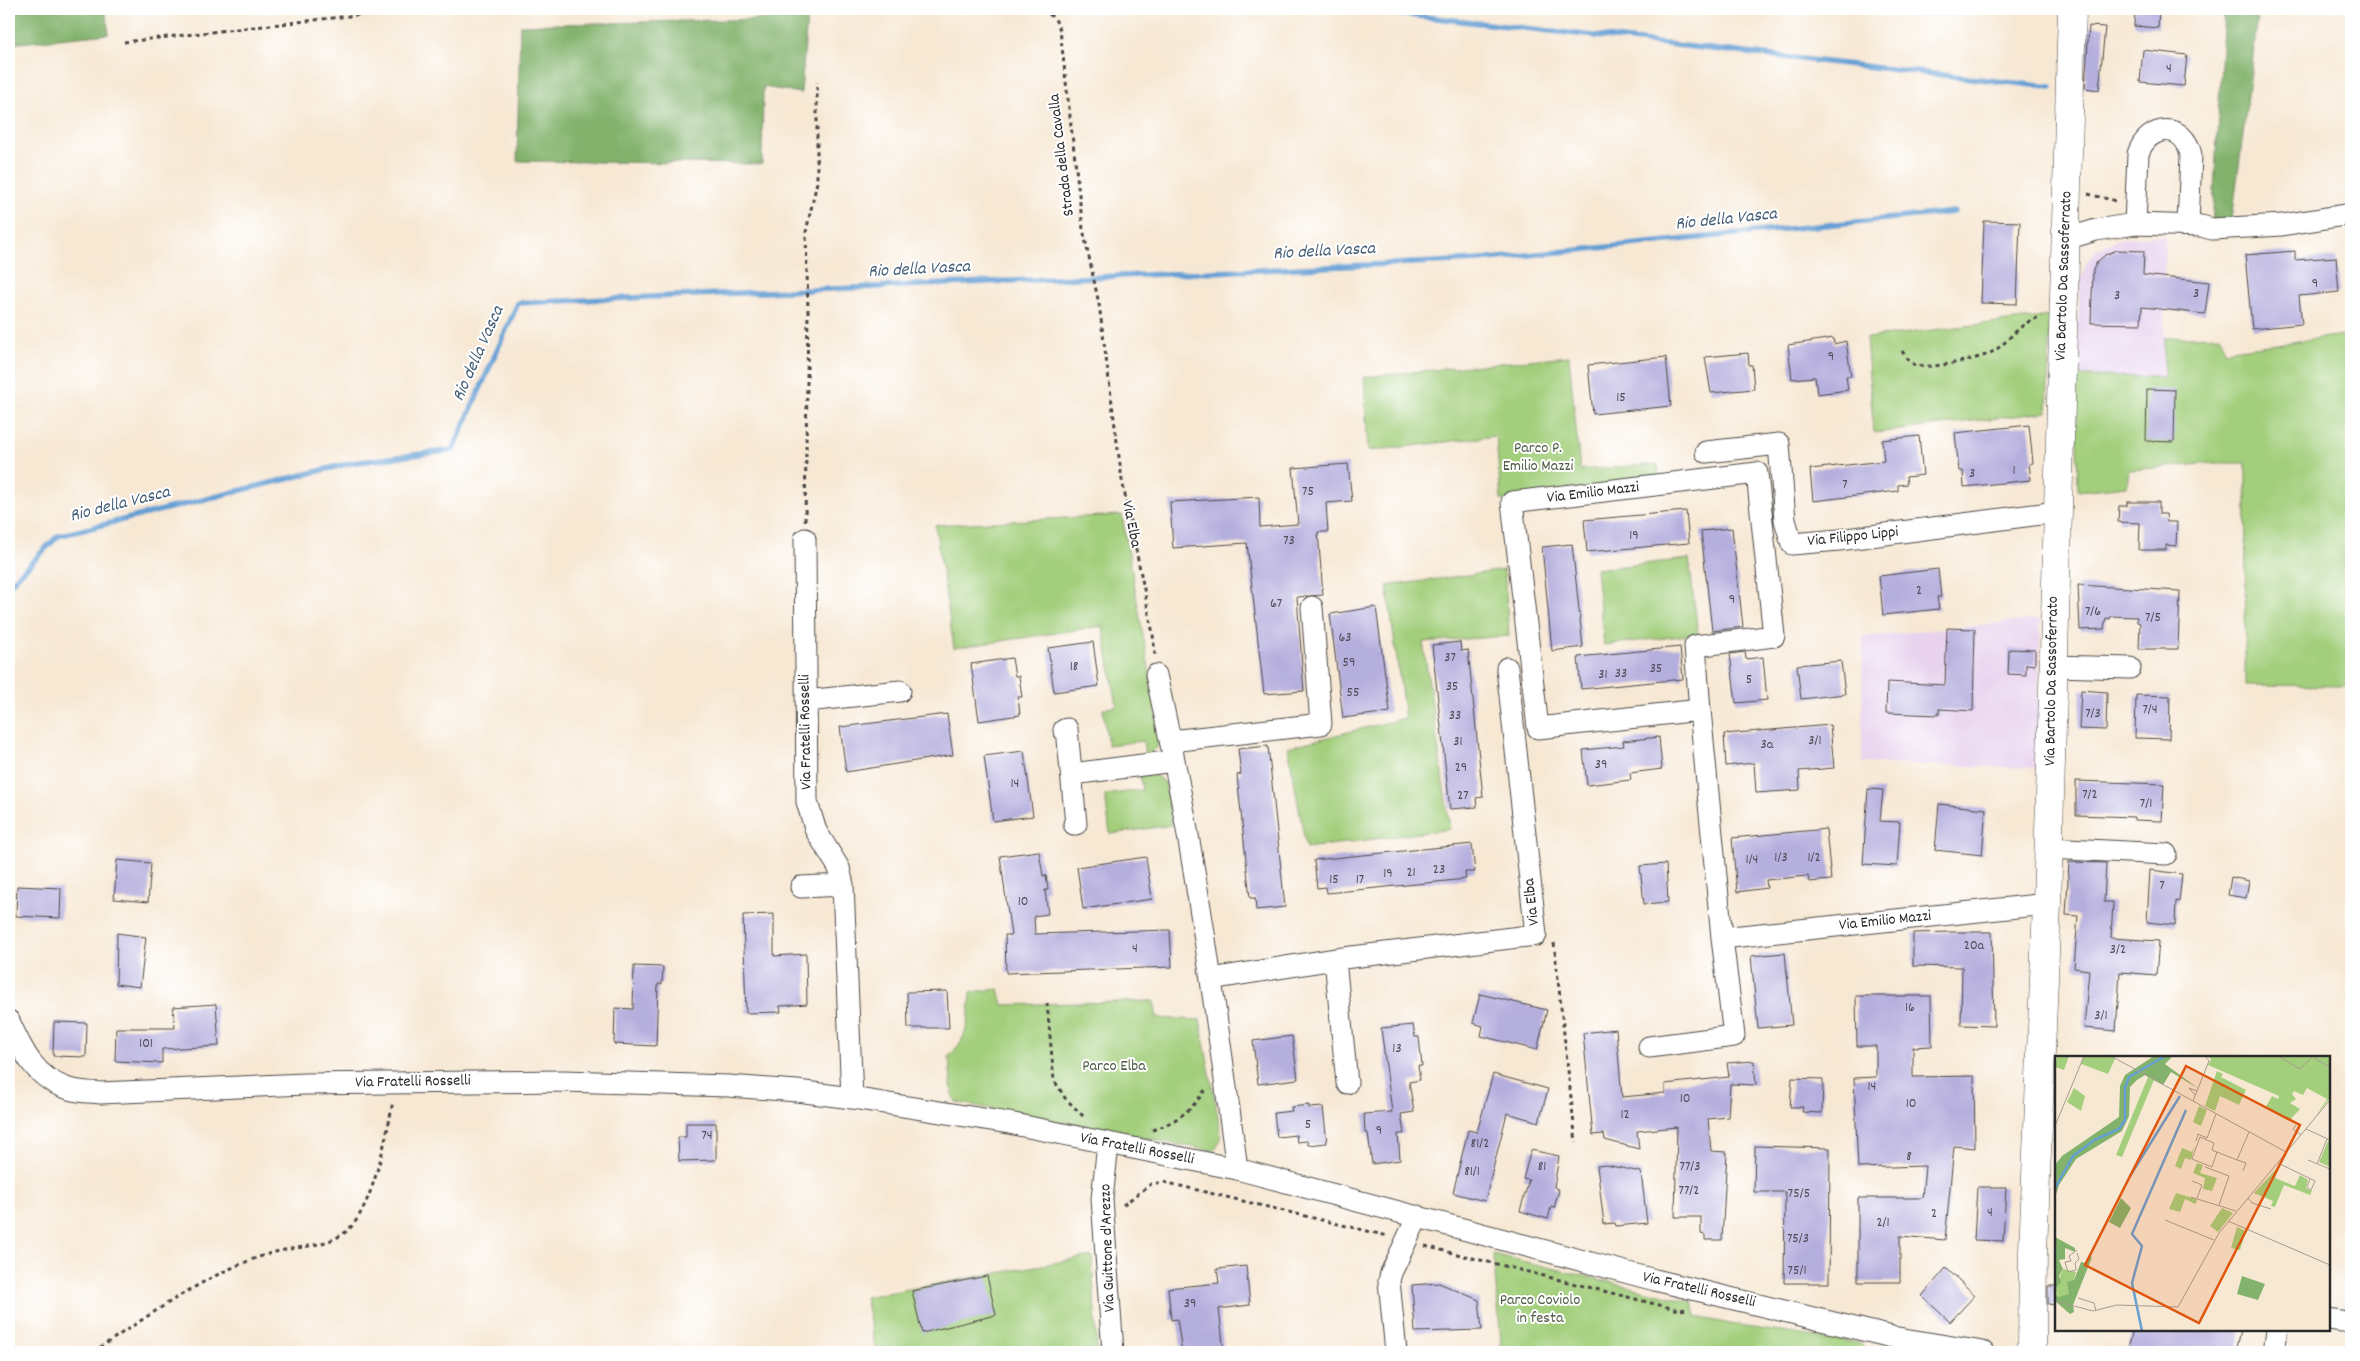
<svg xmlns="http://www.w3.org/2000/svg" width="2360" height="1361" font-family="Dekko,sans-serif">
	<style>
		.built { fill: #e8d2ee }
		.green { fill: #a3cf7c; stroke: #677d54 }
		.forest { fill: #82b26c; stroke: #566e4c }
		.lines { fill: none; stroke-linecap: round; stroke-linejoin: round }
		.stream { stroke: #659fd4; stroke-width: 5.5 }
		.building { fill: #b5afde }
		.street-casing { stroke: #4a4744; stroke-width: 23 }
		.secondary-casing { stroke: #4a4744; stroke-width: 29 }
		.path { stroke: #4a4744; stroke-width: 3; stroke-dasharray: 4 4; stroke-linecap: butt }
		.street { stroke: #fff; stroke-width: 21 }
		.secondary { stroke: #fff; stroke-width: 28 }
		.labels { text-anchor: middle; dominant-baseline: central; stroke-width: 4; stroke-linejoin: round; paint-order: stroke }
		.number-label { font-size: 14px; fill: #4e4c58 }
		.street-label { font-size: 16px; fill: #2b2b2b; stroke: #fff }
		.park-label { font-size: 16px; fill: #4f5c43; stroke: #fff }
		.water-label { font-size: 18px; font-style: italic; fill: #455f77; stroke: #fff }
		.inset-river { fill: none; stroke: #659fd4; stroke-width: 2.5 }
		.inset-road { fill: none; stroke: #a59c90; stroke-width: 1 }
		.view { fill: #df570e; fill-opacity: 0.15; stroke: #df570e; stroke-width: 2.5 }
		.inset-edge { fill: none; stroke: #2b2b2b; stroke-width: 2.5 }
	</style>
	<rect width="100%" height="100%" fill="#fff"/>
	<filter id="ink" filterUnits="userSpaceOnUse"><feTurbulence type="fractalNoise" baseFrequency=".02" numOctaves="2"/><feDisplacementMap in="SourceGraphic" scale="10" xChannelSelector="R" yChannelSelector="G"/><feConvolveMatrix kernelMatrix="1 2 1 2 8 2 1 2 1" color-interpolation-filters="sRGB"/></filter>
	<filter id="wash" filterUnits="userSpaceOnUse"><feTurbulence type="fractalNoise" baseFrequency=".0096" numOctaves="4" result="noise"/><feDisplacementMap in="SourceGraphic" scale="20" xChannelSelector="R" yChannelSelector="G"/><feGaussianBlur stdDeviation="1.12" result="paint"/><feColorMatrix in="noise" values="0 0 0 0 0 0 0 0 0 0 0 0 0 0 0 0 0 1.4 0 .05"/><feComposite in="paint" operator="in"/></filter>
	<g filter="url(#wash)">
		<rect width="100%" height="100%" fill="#f7e8d4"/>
		<path class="built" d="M 2165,235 L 2164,377 L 2076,376 L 2080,281 L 2088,260 L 2096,250 L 2114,241 L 2125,238 Z
			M 2041,619 L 2036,768 L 1862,763 L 1863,637 Z"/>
		<path class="green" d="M 2050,316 L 2047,412 L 1874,433 L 1866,338 Z
			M 2351,334 L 2351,686 L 2245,685 L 2246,463 L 2214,463 L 2129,470 L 2127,486 L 2078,491 L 2076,376 L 2164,377 L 2164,338 L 2221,336 L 2224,351 Z
			M 1569,356 L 1580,470 L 1658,464 L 1659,485 L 1512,502 L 1501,500 L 1496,436 L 1368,451 L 1364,377 Z
			M 1122,515 L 1160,732 C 1160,745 1158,750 1145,755 L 1143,741 L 1108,745 L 1103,709 L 1117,706 L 1103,626 L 954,648 L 935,525 Z
			M 1689,559 L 1698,634 L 1604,645 L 1596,569 Z
			M 1504,570 L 1509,636 L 1423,642 L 1450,829 L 1306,848 L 1288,747 L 1405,718 L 1387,586 Z
			M 1155,775 L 1165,783 L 1172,825 L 1110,834 L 1105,795 L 1142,790 L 1140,776 Z
			M 999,989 L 1003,1005 L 1154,1001 L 1157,1018 L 1200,1020 L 1220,1128 C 1221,1138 1221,1143 1214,1150 L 1208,1150 L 956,1102 L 952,1096 L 949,1056 C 970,1037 968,1018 971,992 Z
			M 2351,990 L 2351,1234 L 2343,1236 Z
			M 1493,1254 L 1693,1302 L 1696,1317 L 1745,1327 L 1860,1343 L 1866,1352 L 1502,1352 Z
			M 1092,1256 L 1097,1352 L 876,1352 L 865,1297 Z"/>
		<path class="forest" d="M 9,9 L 105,9 L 109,34 L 9,44 Z
			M 2224,9 L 2259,9 L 2231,228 L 2212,229 Z
			M 807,18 L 801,93 L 763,87 L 762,164 L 517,161 L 520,25 Z"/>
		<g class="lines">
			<path class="stream" d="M 1354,9 L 2051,87
				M 9,585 L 58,536 L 351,463 L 453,450 L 518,303 L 1479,260 L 1954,212"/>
		</g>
		<g id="blocks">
			<path class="building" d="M 2135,9 L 2159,9 L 2158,28 L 2134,26 Z
				M 2089,26 L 2105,27 L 2099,90 L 2085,88 Z
				M 2143,50 L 2187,55 L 2184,86 L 2140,82 Z
				M 1984,221 L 2020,222 L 2017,304 L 1981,303 Z
				M 2117,250 L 2144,251 L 2143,275 L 2209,282 L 2205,314 L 2142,307 L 2141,324 L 2091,323 L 2093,270 L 2097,262 L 2105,255 Z
				M 2295,251 L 2295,260 L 2336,257 L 2339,292 L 2299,296 L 2302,324 L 2252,329 L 2245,255 Z
				M 1833,338 L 1834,344 L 1846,341 L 1851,376 L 1846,376 L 1848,390 L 1817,394 L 1815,377 L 1792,379 L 1788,345 Z
				M 1748,353 L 1749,365 L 1752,365 L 1754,389 L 1711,393 L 1705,357 Z
				M 1666,357 L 1671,406 L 1593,414 L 1588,365 Z
				M 2147,389 L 2175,390 L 2174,442 L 2146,441 Z
				M 2029,425 L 2033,463 L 2029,464 L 2031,480 L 1964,487 L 1963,471 L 1959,471 L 1955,433 Z
				M 1919,436 L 1923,475 L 1906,477 L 1907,484 L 1898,485 L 1898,491 L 1813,501 L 1810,469 L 1884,461 L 1882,440 Z
				M 1348,464 L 1352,501 L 1326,503 L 1328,532 L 1318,532 L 1323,595 L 1297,597 L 1304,691 L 1264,694 L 1247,543 L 1173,548 L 1170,502 L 1259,497 L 1260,527 L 1298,524 L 1293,468 Z
				M 2127,502 L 2159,502 L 2159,514 L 2166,514 L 2167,522 L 2177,522 L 2176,546 L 2166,545 L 2166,550 L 2139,550 L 2140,523 L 2118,522 L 2119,506 L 2127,506 Z
				M 1686,511 L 1689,543 L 1587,552 L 1584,520 Z
				M 1732,528 L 1743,627 L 1712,631 L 1701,531 Z
				M 1572,544 L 1583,647 L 1552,651 L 1542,547 Z
				M 1938,569 L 1941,597 L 1937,597 L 1939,609 L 1883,615 L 1879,576 Z
				M 2078,585 L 2180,591 L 2178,649 L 2139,649 L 2140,623 L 2137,622 L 2137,617 L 2110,616 L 2110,619 L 2106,618 L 2104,629 L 2080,630 Z
				M 1376,607 L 1390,712 L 1343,718 L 1330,614 Z
				M 1947,628 L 1975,629 L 1973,711 L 1939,709 L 1939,715 L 1886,713 L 1887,682 L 1945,685 Z
				M 1093,642 L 1099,686 L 1054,692 L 1048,648 Z
				M 1460,642 L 1461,651 L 1468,650 L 1483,797 L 1476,798 L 1477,807 L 1450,809 L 1432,645 Z
				M 1680,647 L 1683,679 L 1581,689 L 1578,657 Z
				M 2009,649 L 2035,650 L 2035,665 L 2026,664 L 2026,675 L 2008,674 Z
				M 1745,652 L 1746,659 L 1763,657 L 1767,700 L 1736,703 L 1730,654 Z
				M 1012,658 L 1015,676 L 1019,676 L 1022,697 L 1018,697 L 1020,715 L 979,721 L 971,664 Z
				M 1841,661 L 1845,694 L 1801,699 L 1797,665 Z
				M 2081,690 L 2107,692 L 2106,730 L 2079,729 Z
				M 2136,695 L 2170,696 L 2169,739 L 2135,738 Z
				M 947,714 L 953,755 L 846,772 L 840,727 Z
				M 1830,725 L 1834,768 L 1799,771 L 1800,790 L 1756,793 L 1754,763 L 1726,766 L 1724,734 Z
				M 1659,737 L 1662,769 L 1630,773 L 1631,780 L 1587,785 L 1583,750 L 1624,746 L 1623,741 Z
				M 1268,746 L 1285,907 L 1256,910 L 1255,898 L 1250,898 L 1237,775 L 1241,774 L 1238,749 Z
				M 1024,751 L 1033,816 L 993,821 L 984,756 Z
				M 2076,781 L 2164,784 L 2162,821 L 2134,820 L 2134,817 L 2076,815 Z
				M 1868,789 L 1883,790 L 1880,821 L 1900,822 L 1897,866 L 1863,864 Z
				M 1939,804 L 1986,809 L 1982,855 L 1935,850 Z
				M 1826,829 L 1831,880 L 1809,882 L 1808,876 L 1766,880 L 1767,888 L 1737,892 L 1732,838 Z
				M 1472,844 L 1475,872 L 1465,872 L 1466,879 L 1327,893 L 1326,887 L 1317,888 L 1314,860 Z
				M 1039,851 L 1043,876 L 1046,875 L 1048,890 L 1045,890 L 1048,914 L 1034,916 L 1035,934 L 1170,930 L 1172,967 L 1006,973 L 1005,935 L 1011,935 L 1000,856 Z
				M 1146,857 L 1152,899 L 1083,909 L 1077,867 Z
				M 117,860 L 151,863 L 148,902 L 114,899 Z
				M 2069,862 L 2106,863 L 2104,902 L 2113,902 L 2111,938 L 2159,941 L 2156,975 L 2120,972 L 2116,1031 L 2084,1028 L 2089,970 L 2074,968 L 2078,916 L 2066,915 Z
				M 1666,864 L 1668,902 L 1644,904 L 1640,866 Z
				M 2150,870 L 2182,874 L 2179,902 L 2176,901 L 2175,925 L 2147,922 Z
				M 2231,877 L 2249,881 L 2246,898 L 2228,895 Z
				M 17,886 L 61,888 L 60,918 L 16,916 Z
				M 774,914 L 774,956 L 806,954 L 807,1004 L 780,1006 L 781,1012 L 746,1013 L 743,915 Z
				M 1951,932 L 1992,932 L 1994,1026 L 1961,1025 L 1962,967 L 1913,966 L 1913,933 Z
				M 117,933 L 146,937 L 140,987 L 116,984 Z
				M 1785,953 L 1792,1025 L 1758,1028 L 1751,956 Z
				M 634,966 L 663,967 L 662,984 L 658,984 L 656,1046 L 614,1044 L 615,1008 L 633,1009 Z
				M 947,991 L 949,1028 L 908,1028 L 907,992 Z
				M 1480,994 L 1547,1010 L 1537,1050 L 1481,1036 L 1483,1026 L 1473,1023 Z
				M 1856,996 L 1931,996 L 1932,1046 L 1913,1047 L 1913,1077 L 1974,1076 L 1975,1148 L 1954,1146 L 1945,1240 L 1900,1236 L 1900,1282 L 1858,1282 L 1858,1198 L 1922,1198 L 1925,1166 L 1858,1168 L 1854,1078 L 1876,1077 L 1876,1046 L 1857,1046 Z
				M 216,1004 L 219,1046 L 162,1049 L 162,1063 L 115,1061 L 116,1028 L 175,1028 L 173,1007 Z
				M 54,1022 L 87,1023 L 86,1057 L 53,1056 Z
				M 1413,1025 L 1415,1037 L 1419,1037 L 1422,1066 L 1418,1066 L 1420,1080 L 1409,1082 L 1414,1112 L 1401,1114 L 1404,1134 L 1398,1134 L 1400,1160 L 1372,1164 L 1368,1133 L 1365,1133 L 1364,1114 L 1392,1112 L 1381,1028 Z
				M 1616,1029 L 1622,1097 L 1665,1093 L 1665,1084 L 1729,1077 L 1727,1063 L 1754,1061 L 1756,1085 L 1730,1084 L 1728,1117 L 1708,1119 L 1711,1151 L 1727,1152 L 1722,1240 L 1705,1240 L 1705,1235 L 1701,1234 L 1701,1217 L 1675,1217 L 1677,1127 L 1637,1131 L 1639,1149 L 1605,1140 L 1604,1134 L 1593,1135 L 1583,1033 Z
				M 1292,1036 L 1298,1079 L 1258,1084 L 1253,1041 Z
				M 1493,1074 L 1548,1089 L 1539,1122 L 1507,1113 L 1485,1201 L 1453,1193 L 1468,1130 L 1477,1132 Z
				M 1792,1078 L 1823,1079 L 1822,1113 L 1802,1112 L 1803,1107 L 1790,1107 Z
				M 1309,1105 L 1309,1108 L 1323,1107 L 1327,1143 L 1308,1145 L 1307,1141 L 1297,1142 L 1296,1135 L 1277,1137 L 1274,1113 L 1292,1111 L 1291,1107 Z
				M 686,1123 L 716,1123 L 716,1160 L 679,1161 L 678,1137 L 686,1137 Z
				M 1755,1146 L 1830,1148 L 1829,1283 L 1784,1283 L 1785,1192 L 1754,1192 Z
				M 1531,1150 L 1559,1156 L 1554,1187 L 1559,1190 L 1554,1208 L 1551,1207 L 1548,1219 L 1520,1211 L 1529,1180 L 1523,1179 Z
				M 1606,1165 L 1641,1172 L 1647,1223 L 1616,1226 L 1615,1223 L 1604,1224 L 1597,1166 Z
				M 1977,1187 L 2006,1187 L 2003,1241 L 1974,1240 Z
				M 1246,1266 L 1250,1305 L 1219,1309 L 1224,1352 L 1182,1352 L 1177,1319 L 1171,1320 L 1168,1288 L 1219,1283 L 1217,1269 Z
				M 1946,1268 L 1975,1295 L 1950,1322 L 1922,1296 Z
				M 987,1276 L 996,1315 L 922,1333 L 912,1291 Z
				M 1439,1283 L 1479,1300 L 1482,1330 L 1415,1332 L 1412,1285 Z
				M 2048,1286 L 2056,1286 L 2056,1305 L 2048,1304 Z
				M 2133,1330 L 2241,1330 L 2236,1352 L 2144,1352 L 2128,1348 Z"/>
		</g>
	</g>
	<g filter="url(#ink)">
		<use href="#blocks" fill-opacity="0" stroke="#4a4744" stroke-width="1"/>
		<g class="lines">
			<defs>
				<path id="street" d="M 2135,224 L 2138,154 C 2148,124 2184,121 2191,155 L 2188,225
					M 2066,239 L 2096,230 L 2135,224 L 2201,226 L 2212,229 L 2282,225 L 2351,214
					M 1706,452 L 1779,444 L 1785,520 L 1792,544 L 1839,540 L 2057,512
					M 805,539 L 807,802 L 816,831 L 839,868 L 843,885 L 852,1098
					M 2052,666 L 2130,668
					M 1156,675 C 1193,837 1215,1004 1237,1169
					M 806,701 L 900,691
					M 1700,710 L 1695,646 L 1774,636 L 1757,473 L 1512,502 L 1538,728 L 1700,710 L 1722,938 L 2047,904
					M 1064,730 L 1067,729 L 1076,824 L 1074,824
					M 1171,741 L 1321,724 L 1312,607
					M 1072,774 L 1174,761
					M 2048,848 L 2166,854
					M 801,887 L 843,885
					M 1335,959 L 1347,1083
					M 1211,979 L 1335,959 L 1536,935 L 1507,668
					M 9,1021 C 22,1050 35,1079 69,1089 C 78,1092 90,1092 100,1093 L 305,1084 L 563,1081 L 728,1086 L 797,1091 L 852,1098 L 1009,1123 L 1237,1169 L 1655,1280 L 1892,1337 L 1983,1352
					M 1649,1047 L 1734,1036 L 1722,938
					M 1108,1144 L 1102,1199 L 1113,1352
					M 2329,1319 L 2341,1321
					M 1396,1352 L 1389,1281 L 1391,1273 L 1418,1216
					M 2274,1352 L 2277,1330"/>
				<path id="secondary" d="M 2032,1352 L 2033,1251 L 2047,904 L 2072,9"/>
			</defs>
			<use href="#street" class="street-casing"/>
			<use href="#secondary" class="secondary-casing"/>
			<path class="path" d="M 1043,9 L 1055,19 L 1060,30 L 1083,229 L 1099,304 L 1122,480 L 1153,634 L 1155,656
				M 124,42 L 410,9
				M 2088,194 L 2116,201
				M 1902,351 C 1906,357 1911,365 1919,366 C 1934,368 1978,360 1992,352 C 2009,343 2020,320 2042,317
				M 805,521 L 808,311 L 806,232 L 817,182 L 817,82
				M 1554,943 L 1576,1143
				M 1047,1003 L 1054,1080 L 1065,1098 L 1085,1118
				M 1152,1130 C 1175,1123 1192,1110 1205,1090
				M 1123,1205 L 1151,1184 L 1164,1182 L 1388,1236
				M 1425,1246 L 1679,1310 L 1686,1309
				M 93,1352 C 151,1315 208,1271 275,1252 C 299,1246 330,1247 349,1229 C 373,1206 387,1134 393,1101"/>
			<use href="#street" class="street"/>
			<use href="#secondary" class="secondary"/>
		</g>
	</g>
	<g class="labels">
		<g class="number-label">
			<text x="2169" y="69">4</text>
			<text x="2315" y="284">9</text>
			<text x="2196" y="294">3</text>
			<text x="2117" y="296">3</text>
			<text x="1831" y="357">9</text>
			<text x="1621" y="398">15</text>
			<text x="2014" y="471">1</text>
			<text x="1972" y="474">3</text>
			<text x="1845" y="485">7</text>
			<text x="1308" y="492">75</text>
			<text x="1634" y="536">19</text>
			<text x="1289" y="541">73</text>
			<text x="1919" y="591">2</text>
			<text x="1732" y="600">9</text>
			<text x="1276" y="604">67</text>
			<text x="2093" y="612">7/6</text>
			<text x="2153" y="618">7/5</text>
			<text x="1345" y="638">63</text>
			<text x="1450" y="658">37</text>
			<text x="1349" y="663">59</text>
			<text x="1074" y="667">18</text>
			<text x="1656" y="669">35</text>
			<text x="1621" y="674">33</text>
			<text x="1603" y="675">31</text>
			<text x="1749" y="680">5</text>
			<text x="1452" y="687">35</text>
			<text x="1353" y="693">55</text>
			<text x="2150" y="710">7/4</text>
			<text x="2093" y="714">7/3</text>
			<text x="1455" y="716">33</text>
			<text x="1815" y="741">3/1</text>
			<text x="1458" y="742">31</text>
			<text x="1767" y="745">3a</text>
			<text x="1601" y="765">39</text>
			<text x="1461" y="768">29</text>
			<text x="1015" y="784">14</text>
			<text x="2090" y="795">7/2</text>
			<text x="1463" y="796">27</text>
			<text x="2146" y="804">7/1</text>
			<text x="1781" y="858">1/3</text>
			<text x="1814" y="858">1/2</text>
			<text x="1752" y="860">1/4</text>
			<text x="1439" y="870">23</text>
			<text x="1411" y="873">21</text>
			<text x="1388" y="874">19</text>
			<text x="1334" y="880">15</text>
			<text x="1360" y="880">17</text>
			<text x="2162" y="886">7</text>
			<text x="1023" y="902">10</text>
			<text x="1974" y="946">20a</text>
			<text x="1135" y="949">4</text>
			<text x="2118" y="950">3/2</text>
			<text x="1910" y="1008">16</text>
			<text x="2101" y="1016">3/1</text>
			<text x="146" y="1044">101</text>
			<text x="1397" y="1049">13</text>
			<text x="1872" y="1087">14</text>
			<text x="1685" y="1099">10</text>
			<text x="1911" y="1104">10</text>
			<text x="1625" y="1115">12</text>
			<text x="1308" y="1125">5</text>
			<text x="1379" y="1131">9</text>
			<text x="707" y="1136">74</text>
			<text x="1480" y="1144">81/2</text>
			<text x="1909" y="1157">8</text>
			<text x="1542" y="1167">81</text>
			<text x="1690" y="1167">77/3</text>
			<text x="1472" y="1172">81/1</text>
			<text x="1689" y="1191">77/2</text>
			<text x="1799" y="1194">75/5</text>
			<text x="1990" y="1213">4</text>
			<text x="1934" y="1214">2</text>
			<text x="1883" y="1223">2/1</text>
			<text x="1798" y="1239">75/3</text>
			<text x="1797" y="1271">75/1</text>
			<text x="1190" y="1304">39</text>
		</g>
		<g class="street-label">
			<text transform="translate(1062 155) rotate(-97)">Strada della Cavalla</text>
			<text transform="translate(2064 276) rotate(-88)">Via Bartolo Da Sassoferrato</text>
			<text transform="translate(1593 493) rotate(-7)">Via Emilio Mazzi</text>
			<text transform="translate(1131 524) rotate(79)">Via Elba</text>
			<text transform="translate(1853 537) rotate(-6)">Via Filippo Lippi</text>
			<text transform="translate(2052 681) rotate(-89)">Via Bartolo Da Sassoferrato</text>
			<text transform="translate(806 732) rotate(-91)">Via Fratelli Rosselli</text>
			<text transform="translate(1532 902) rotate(-96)">Via Elba</text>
			<text transform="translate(1885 921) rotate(-6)">Via Emilio Mazzi</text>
			<text transform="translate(413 1082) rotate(-1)">Via Fratelli Rosselli</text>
			<text transform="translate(1137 1149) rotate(11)">Via Fratelli Rosselli</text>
			<text transform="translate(1108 1248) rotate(-92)">Via Guittone d'Arezzo</text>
			<text transform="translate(1699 1290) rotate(13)">Via Fratelli Rosselli</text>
		</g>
		<g class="park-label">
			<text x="1538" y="448">Parco P.<tspan x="1538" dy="18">Emilio Mazzi</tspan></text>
			<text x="1114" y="1066">Parco Elba</text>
			<text x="1540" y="1300">Parco Coviolo<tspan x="1540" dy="18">in festa</tspan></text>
		</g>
		<g class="water-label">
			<text transform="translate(1726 220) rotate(-6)">Rio della Vasca</text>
			<text transform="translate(1324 252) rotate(-3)">Rio della Vasca</text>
			<text transform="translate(919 270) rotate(-3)">Rio della Vasca</text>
			<text transform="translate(479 354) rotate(-66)">Rio della Vasca</text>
			<text transform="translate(120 505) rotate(-14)">Rio della Vasca</text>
		</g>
	</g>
	<g transform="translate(2055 1056)">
		<rect width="275" height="275" fill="#f7e8d4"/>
		<path d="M 2,0 L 14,0 L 9,14 L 0,11 ZM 29,0 L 56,0 L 60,3 L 53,18 L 26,8 ZM 153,0 L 275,0 L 274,43 L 260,61 L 272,43 L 252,32 L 248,39 L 239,35 L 237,38 L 241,43 L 235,47 L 245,53 L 234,65 L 210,52 L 217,40 L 223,43 L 224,40 L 153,9 L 156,3 ZM 162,15 L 168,18 L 166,21 L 191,34 L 184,49 L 165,40 L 160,55 L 150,50 ZM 93,21 L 99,24 L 67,101 L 61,99 ZM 19,32 L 30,40 L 26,55 L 12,46 ZM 144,50 L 152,54 L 146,70 L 138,66 ZM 273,85 L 275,86 L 275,111 L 264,106 ZM 140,89 L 136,104 L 130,102 L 126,113 L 120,110 L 127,92 L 137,96 ZM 142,107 L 148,109 L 145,117 L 162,122 L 157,135 L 148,133 L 150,122 L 138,117 ZM 224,110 L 220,122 L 240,130 L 245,119 L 253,124 L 251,132 L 257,135 L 255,139 L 229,129 L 220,151 L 216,150 L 218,145 L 199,137 ZM 121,137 L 141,143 L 142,145 L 140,148 L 130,143 L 125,156 L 114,153 ZM 167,152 L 178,157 L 163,176 L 155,170 ZM 182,171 L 191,175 L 185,194 L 176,192 ZM 8,213 L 21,216 L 15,238 L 3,241 L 0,233 Z" fill="#a3cf7c"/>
		<path d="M 99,0 L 118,0 L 110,8 L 144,33 L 116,16 L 108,29 L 90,19 L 82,24 L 75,31 L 74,60 L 67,75 L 21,103 L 4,129 L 0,142 L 0,109 L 7,100 L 64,61 L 65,30 L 70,19 ZM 66,142 L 76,152 L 65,172 L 54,166 ZM 0,181 L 20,192 L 20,196 L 10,192 L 10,203 L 4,204 L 8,213 L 4,220 L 6,226 L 0,233 ZM 34,200 L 37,201 L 18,249 L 19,256 L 15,258 L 0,245 L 0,236 L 3,241 L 14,238 L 12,226 L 19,224 L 26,206 L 31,207 ZM 187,220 L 210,228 L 203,244 L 182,238 Z" fill="#82b26c"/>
		<path class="inset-river" d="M 75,120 L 125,40M 0,132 L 18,100 L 39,84 L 64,73 L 70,64 L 70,32 L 74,21 L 110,0M 87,275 L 77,227 L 87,190 L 77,178 L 131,54"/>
		<path class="inset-road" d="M 56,0 L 231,96M 223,0 L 245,13 L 258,0M 259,2 L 275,11M 140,39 L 134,32 L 142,35M 138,45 L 154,5 L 150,0M 241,69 L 238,73 L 246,79M 0,70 L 29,0M 251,73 L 275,84M 141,85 L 143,78 L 152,82 L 161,58M 162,96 L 157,94 L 159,87 L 145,81 L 137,103 L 157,111 L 162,96 L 182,104 L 194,76M 182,104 L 191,107 L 188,115M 253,104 L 275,113M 223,107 L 260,125 L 256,134 L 252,131 L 255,123M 262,108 L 272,83M 150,111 L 174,120 L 164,149M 137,125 L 147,129 L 142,142M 136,141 L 181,155M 193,142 L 197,147 L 216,153M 110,164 L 159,184M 173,165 L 275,209M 22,197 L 24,203 L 20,207 L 21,214 L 13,216 L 10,206 L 16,205 L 14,200 L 22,194M 23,242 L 39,247 L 41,255M 0,245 L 38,255 L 62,249 L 123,251 L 164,177 L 275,44"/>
		<path class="view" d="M 131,10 L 245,69 L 144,267 L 30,209 Z"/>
		<rect width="275" height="275" class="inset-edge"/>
	</g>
	<rect width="2360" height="1361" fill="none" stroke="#fff" stroke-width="30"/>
</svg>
